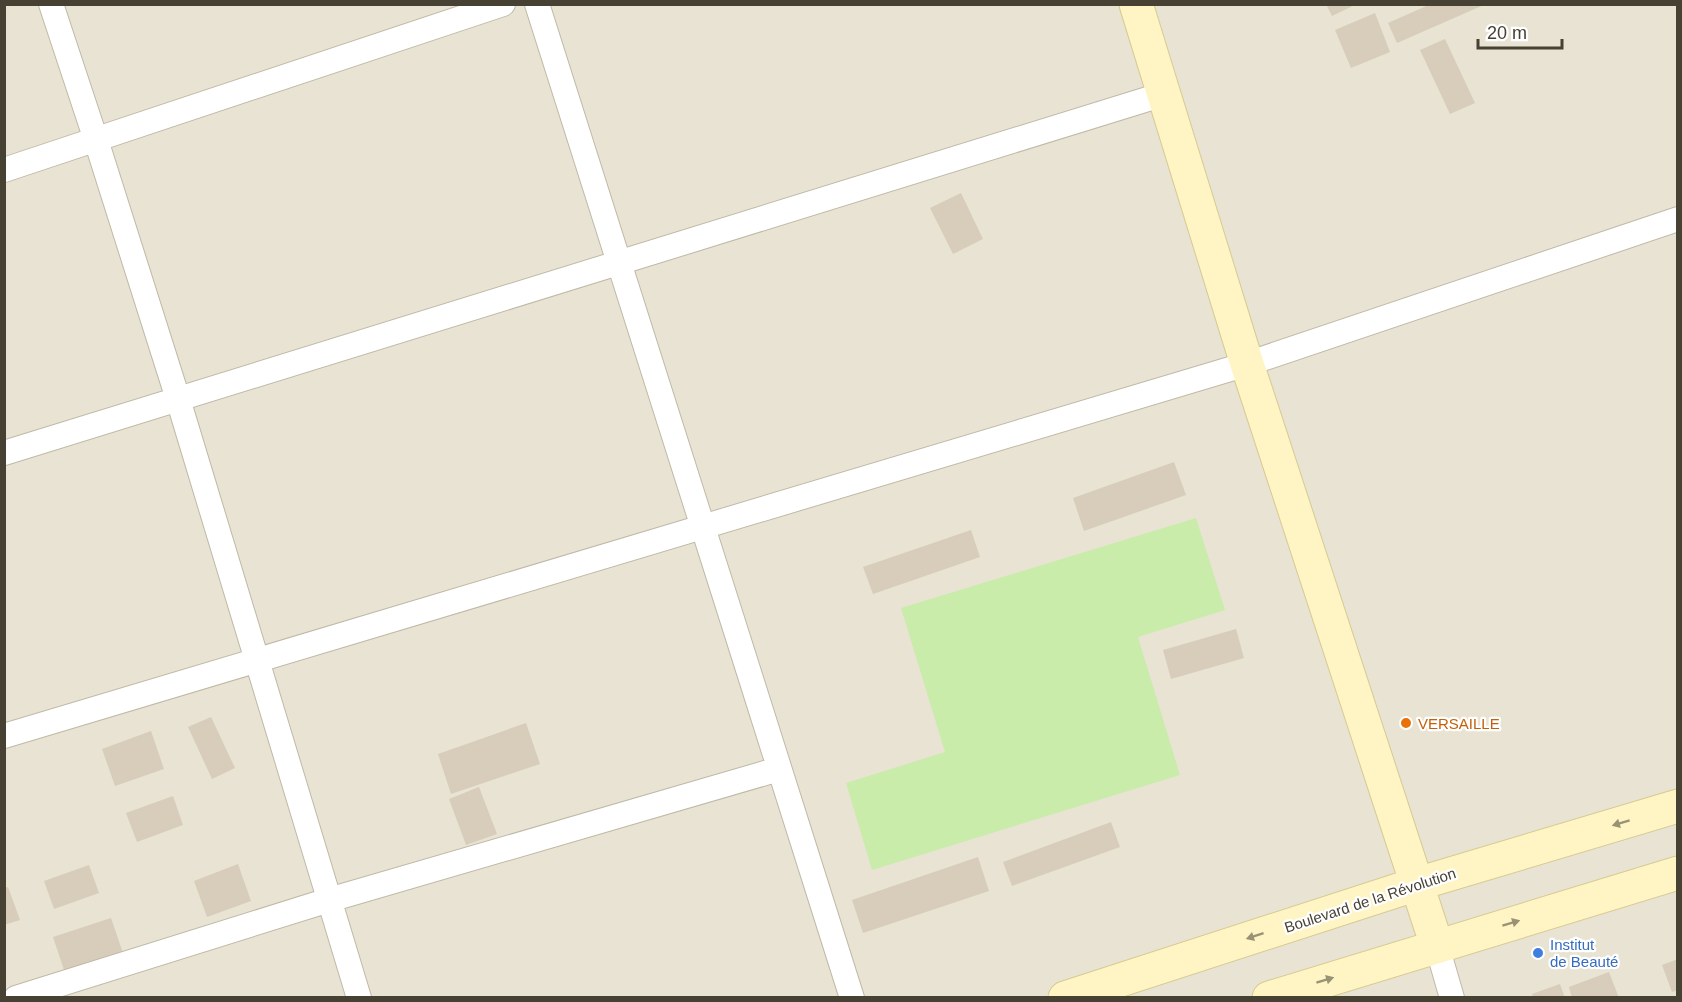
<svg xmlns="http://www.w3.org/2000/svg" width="1682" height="1002" font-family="Arial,sans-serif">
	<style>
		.residential { fill: #e8e3d3 }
		.green { fill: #caecaa }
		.building { fill: #d7cdba }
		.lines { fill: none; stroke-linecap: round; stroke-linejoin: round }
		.street-casing { stroke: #c0b9a7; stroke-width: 26 }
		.secondary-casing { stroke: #d7ca91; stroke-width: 35 }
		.street { stroke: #fff; stroke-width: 24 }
		.secondary { stroke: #fff5c4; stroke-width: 33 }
		.oneway { fill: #9a9275 }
		.food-dot { fill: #e8710a; stroke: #fff; stroke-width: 2 }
		.shop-dot { fill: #3f7fe0; stroke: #fff; stroke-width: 2 }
		.labels { text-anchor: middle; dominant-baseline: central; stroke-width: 4.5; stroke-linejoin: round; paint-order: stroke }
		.food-label { font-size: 15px; fill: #c56008; stroke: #fff; text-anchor: start }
		.street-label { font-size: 15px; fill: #474134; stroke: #fff }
		.shop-label { font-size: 15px; fill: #366cbe; stroke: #fff; text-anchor: start }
	</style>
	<rect width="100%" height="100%" fill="#f4f0e5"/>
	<path class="residential" d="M 5,5 L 1677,5 L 1677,997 L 5,997 Z"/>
	<path class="green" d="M 1196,518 L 1225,610 L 1138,637 L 1180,775 L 872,870 L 846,783 L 945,752 L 901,608 Z"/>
	<path class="building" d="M 1326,4 L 1357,4 L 1332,16 Z
		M 1431,4 L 1486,4 L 1397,43 L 1388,23 Z
		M 1375,13 L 1390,52 L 1351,68 L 1335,30 Z
		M 1445,39 L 1475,103 L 1450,114 L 1420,50 Z
		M 961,193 L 983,239 L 953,254 L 930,208 Z
		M 1174,462 L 1186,495 L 1084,531 L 1073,498 Z
		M 971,530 L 980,557 L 873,594 L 863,567 Z
		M 1236,629 L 1244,658 L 1171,679 L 1163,650 Z
		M 211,717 L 235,768 L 212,779 L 188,727 Z
		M 526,723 L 540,764 L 451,794 L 438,754 Z
		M 151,731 L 164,769 L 115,786 L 102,749 Z
		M 479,787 L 497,834 L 466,845 L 449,799 Z
		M 173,796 L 183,825 L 137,842 L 126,813 Z
		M 1111,822 L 1120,847 L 1012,886 L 1003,862 Z
		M 978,857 L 989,891 L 863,933 L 852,900 Z
		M 238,864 L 251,901 L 207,917 L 194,881 Z
		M 89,865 L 99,893 L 54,909 L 44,881 Z
		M 8,887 L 20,920 L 4,925 L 4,888 Z
		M 111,918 L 124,956 L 66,976 L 53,937 Z
		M 1678,959 L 1678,990 L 1672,992 L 1662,965 Z
		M 1609,972 L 1619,998 L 1572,998 L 1569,987 Z
		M 1560,984 L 1565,998 L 1533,998 L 1532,994 Z"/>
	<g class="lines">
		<defs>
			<path id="street" d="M 51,4 L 96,140 L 178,399 L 359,998
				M 537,4 C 645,335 746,667 852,998
				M 4,170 L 503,4
				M 4,453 L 1164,94
				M 4,736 L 1247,364 L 1678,219
				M 1437,946 L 1452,998
				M 16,998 L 329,900 L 779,769"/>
			<path id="secondary" d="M 1136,4 L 1247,364 L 1437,946
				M 1065,998 L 1417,884 L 1678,806
				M 1269,998 L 1678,873"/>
		</defs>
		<use href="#street" class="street-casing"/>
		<use href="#secondary" class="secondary-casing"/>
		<use href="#street" class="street"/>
		<use href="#secondary" class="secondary"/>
	</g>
	<defs><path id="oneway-solid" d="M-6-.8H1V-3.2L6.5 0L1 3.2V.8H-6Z" transform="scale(1.5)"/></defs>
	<g class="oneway">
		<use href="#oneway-solid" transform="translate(1621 823) rotate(163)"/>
		<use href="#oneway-solid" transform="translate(1511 923) rotate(-17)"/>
		<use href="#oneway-solid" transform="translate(1255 936) rotate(162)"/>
		<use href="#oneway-solid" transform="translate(1325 980) rotate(-17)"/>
	</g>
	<circle class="food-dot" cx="1406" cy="723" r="6"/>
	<circle class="shop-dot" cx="1538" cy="953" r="6"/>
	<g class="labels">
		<g class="food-label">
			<text x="1418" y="723">VERSAILLE</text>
		</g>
		<g class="street-label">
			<text transform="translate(1370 900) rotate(-18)">Boulevard de la Révolution</text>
		</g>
		<g class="shop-label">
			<text x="1550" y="944">Institut<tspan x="1550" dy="17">de Beauté</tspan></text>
		</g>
	</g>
	<rect width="1682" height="1002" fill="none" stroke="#474134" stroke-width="12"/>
	<path d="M1478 39v9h84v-9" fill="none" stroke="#474134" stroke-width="3"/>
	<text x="1487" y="39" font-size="18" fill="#474134" stroke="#ffffff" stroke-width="4.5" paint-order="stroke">20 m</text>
</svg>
